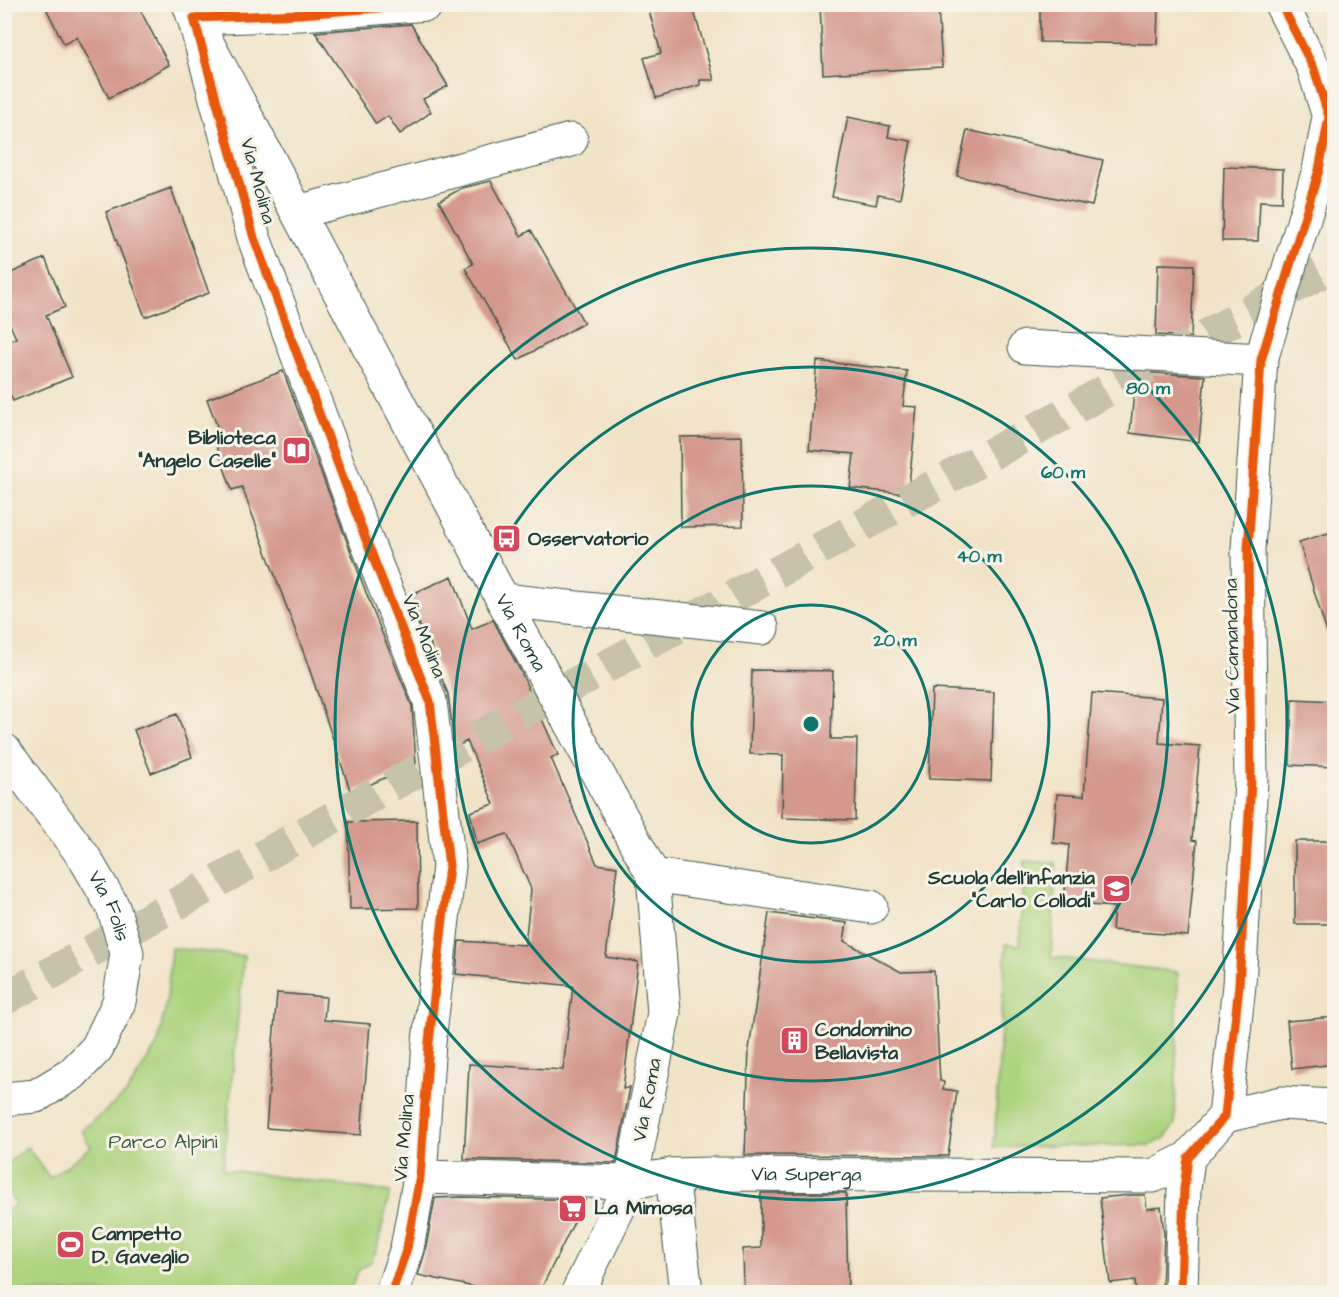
<svg xmlns="http://www.w3.org/2000/svg" width="1339" height="1297" font-family="'Architects Daughter',sans-serif">
	<style>
		.green { fill: #acd37e; stroke: #668859; stroke-width: 1.5 }
		.building { fill: #d4988d }
		.lines { fill: none; stroke-linecap: round; stroke-linejoin: round }
		.major-tunnel { stroke: #c7c2aa; stroke-width: 33; stroke-dasharray: 33 16; stroke-linecap: butt }
		.minor-casing { stroke: #3e564a; stroke-width: 35 }
		.major-casing { stroke: #3e564a; stroke-width: 35 }
		.minor { stroke: #fff; stroke-width: 33 }
		.major { stroke: #fff; stroke-width: 33 }
		.cycleway-casing { stroke: #f7f3e8; stroke-width: 13 }
		.cycleway { stroke: #e8590c; stroke-width: 9 }
		.ring { fill: none; stroke: #0f766e; stroke-width: 3 }
		.labels { text-anchor: middle; dominant-baseline: central; stroke-width: 6; stroke-linejoin: round; paint-order: stroke }
		.street-label { font-size: 20px; fill: #1f3d34; stroke: #f7f3e8 }
		.poi-label { font-size: 20px; font-weight: bold; fill: #1f3d34; stroke: #f7f3e8; text-anchor: start }
		.park-label { font-size: 20px; fill: #3b5b43; stroke: #f7f3e8 }
		.centre { fill: #0f766e; stroke: #f7f3e8; stroke-width: 3 }
		.ring-label { font-size: 18px; text-anchor: middle; font-weight: bold; fill: #0f766e; stroke: #f7f3e8; stroke-width: 6; stroke-linejoin: round; paint-order: stroke }
	</style>
	<rect width="100%" height="100%" fill="#f7f3e8"/>
	<filter id="ink" filterUnits="userSpaceOnUse"><feTurbulence type="fractalNoise" baseFrequency=".0167" numOctaves="2"/><feDisplacementMap in="SourceGraphic" scale="12" xChannelSelector="R" yChannelSelector="G"/><feConvolveMatrix kernelMatrix="1 2 1 2 8 2 1 2 1" color-interpolation-filters="sRGB"/></filter>
	<filter id="wash" filterUnits="userSpaceOnUse"><feTurbulence type="fractalNoise" baseFrequency=".008" numOctaves="4" result="noise"/><feDisplacementMap in="SourceGraphic" scale="24" xChannelSelector="R" yChannelSelector="G"/><feGaussianBlur stdDeviation="1.35" result="paint"/><feColorMatrix in="noise" values="0 0 0 0 0 0 0 0 0 0 0 0 0 0 0 0 0 1.4 0 .05"/><feComposite in="paint" operator="in"/></filter>
	<g filter="url(#wash)">
		<rect width="100%" height="100%" fill="#f1e3c7"/>
		<path class="green" d="M 1025,861 L 1056,863 L 1051,957 L 1178,972 L 1175,1124 L 1164,1139 L 1150,1145 L 994,1147 L 1006,944 L 1020,945 Z
			M 171,948 L 244,956 L 223,1169 L 390,1192 L 377,1248 L 372,1261 L 359,1270 L 349,1292 L 16,1292 L 5,1278 L 5,1213 L 16,1204 L 5,1188 L 5,1165 L 27,1147 L 50,1178 L 91,1147 L 81,1131 L 126,1094 L 158,1043 L 167,1000 Z"/>
		<g id="blocks">
			<path class="building" d="M 44,4 L 137,4 L 169,65 L 109,98 L 77,37 L 64,44 Z
				M 647,4 L 692,4 L 714,80 L 700,80 L 700,85 L 656,98 L 644,58 L 661,53 Z
				M 820,4 L 901,4 L 901,9 L 938,7 L 942,67 L 823,74 Z
				M 1040,4 L 1158,4 L 1157,44 L 1040,42 Z
				M 411,24 L 448,86 L 423,99 L 431,112 L 400,134 L 388,116 L 376,124 L 315,32 Z
				M 848,117 L 890,126 L 888,137 L 911,141 L 900,199 L 878,195 L 876,205 L 832,197 Z
				M 967,130 L 1103,160 L 1092,206 L 957,176 Z
				M 1224,167 L 1283,169 L 1282,202 L 1260,201 L 1258,241 L 1222,241 Z
				M 491,181 L 521,236 L 531,230 L 584,323 L 518,360 L 465,268 L 473,264 L 439,201 L 462,188 Z
				M 171,188 L 209,293 L 145,317 L 106,212 Z
				M 45,258 L 65,307 L 46,315 L 72,377 L 13,401 L 4,381 L 4,343 L 16,338 L 4,311 L 4,276 Z
				M 1158,264 L 1194,265 L 1191,337 L 1156,335 Z
				M 817,361 L 907,371 L 903,406 L 917,407 L 908,494 L 850,488 L 854,454 L 809,450 Z
				M 283,371 L 373,611 L 412,706 L 416,764 L 351,793 L 306,659 L 242,487 L 232,490 L 216,445 L 223,442 L 207,399 Z
				M 1136,372 L 1205,376 L 1199,442 L 1130,433 Z
				M 742,436 L 743,526 L 681,527 L 680,437 Z
				M 1335,531 L 1335,632 L 1327,633 L 1299,542 Z
				M 452,576 L 472,629 L 493,620 L 521,672 L 558,755 L 551,758 L 597,864 L 617,867 L 606,957 L 638,962 L 623,1089 L 630,1087 L 616,1163 L 464,1159 L 469,1064 L 563,1070 L 573,986 L 456,974 L 459,941 L 525,945 L 531,889 L 507,834 L 477,844 L 470,812 L 494,804 L 467,741 L 455,747 L 448,694 L 435,662 L 429,637 L 425,638 L 408,596 Z
				M 752,670 L 833,671 L 831,739 L 857,739 L 855,820 L 782,818 L 783,755 L 750,754 Z
				M 932,689 L 994,692 L 991,781 L 929,779 Z
				M 1092,693 L 1162,698 L 1159,743 L 1200,746 L 1192,840 L 1197,841 L 1188,936 L 1112,930 L 1114,907 L 1064,903 L 1069,845 L 1053,843 L 1057,794 L 1084,796 Z
				M 1292,699 L 1335,701 L 1335,767 L 1290,765 Z
				M 177,714 L 192,757 L 151,773 L 134,730 Z
				M 417,821 L 418,908 L 350,909 L 348,822 Z
				M 1295,841 L 1335,841 L 1335,924 L 1295,924 Z
				M 769,913 L 847,923 L 844,941 L 901,972 L 934,971 L 940,1081 L 944,1082 L 943,1089 L 957,1091 L 948,1156 L 745,1155 L 749,1049 Z
				M 277,993 L 326,997 L 324,1020 L 370,1024 L 361,1135 L 266,1128 Z
				M 1335,1017 L 1335,1064 L 1292,1069 L 1287,1021 Z
				M 761,1193 L 846,1193 L 848,1293 L 764,1293 L 764,1289 L 744,1289 L 743,1249 L 761,1248 Z
				M 1130,1195 L 1145,1195 L 1147,1209 L 1161,1207 L 1164,1233 L 1162,1293 L 1136,1293 L 1135,1280 L 1110,1283 L 1100,1198 Z
				M 462,1197 L 585,1200 L 539,1293 L 489,1293 L 479,1288 L 418,1275 L 425,1252 L 435,1198 Z"/>
		</g>
	</g>
	<g filter="url(#ink)">
		<use href="#blocks" fill-opacity="0" stroke="#3e564a" stroke-width="1.5"/>
		<g class="lines">
			<path class="major-tunnel" d="M 4,999 L 1334,265"/>
			<defs>
				<g id="minor">
					<path d="M 298,212 L 571,140"/>
					<path d="M 1025,347 L 1261,360"/>
					<path d="M 503,600 L 762,628"/>
					<path id="s1" d="M 4,750 L 84,857 L 113,907 L 127,953 L 119,1002 L 97,1048 L 72,1074 L 36,1096 L 4,1099"/>
					<path d="M 653,875 L 871,907"/>
					<path d="M 1225,1116 L 1281,1103 L 1334,1106"/>
					<path d="M 672,1175 L 686,1292"/>
					<path id="s2" d="M 420,1177 L 631,1182 L 672,1175 L 711,1174 L 1153,1176 L 1188,1158"/>
					<path d="M 392,1292 L 407,1248 L 420,1177 L 429,1042 L 449,866 L 430,701 L 365,537 L 254,238 L 194,18 L 301,14 L 427,4"/>
					<path d="M 1181,1292 L 1184,1189 L 1188,1158 L 1225,1116 L 1239,985 L 1251,781 L 1248,549 L 1261,360 L 1319,170 L 1329,117 L 1314,69 L 1281,4"/>
				</g>
				<g id="major">
					<path id="s3" d="M 189,4 L 194,18 L 503,600 L 653,875 L 664,1013 L 631,1182 L 578,1292"/>
				</g>
			</defs>
			<use href="#minor" class="minor-casing"/>
			<use href="#major" class="major-casing"/>
			<use href="#minor" class="minor"/>
			<use href="#major" class="major"/>
			<defs>
				<path id="cycleway" d="M 392,1292 L 407,1248 L 420,1177 L 429,1042 L 449,866 L 430,701 L 365,537 L 254,238 L 194,18 L 301,14 L 427,4
					M 1181,1292 L 1184,1189 L 1188,1158 L 1225,1116 L 1239,985 L 1251,781 L 1248,549 L 1261,360 L 1319,170 L 1329,117 L 1314,69 L 1281,4"/>
			</defs>
			<use href="#cycleway" class="cycleway-casing"/>
			<use href="#cycleway" class="cycleway"/>
		</g>
	</g>
	<g class="ring">
		<circle cx="811" cy="724" r="119"/>
		<circle cx="811" cy="724" r="238"/>
		<circle cx="811" cy="724" r="357"/>
		<circle cx="811" cy="724" r="476"/>
	</g>
	<defs>
		<symbol id="library-square" viewBox="-11 -11 22 22"><rect x="-9" y="-9" width="18" height="18" rx="4" fill="#d1495b" stroke="#f7f3e8"/><path d="M-6-4Q-3-5.5-.7-3.5V5Q-3 3-6 4ZM6-4Q3-5.5 .7-3.5V5Q3 3 6 4Z" fill="#fff"/></symbol>
		<symbol id="bus-square" viewBox="-11 -11 22 22"><rect x="-9" y="-9" width="18" height="18" rx="4" fill="#d1495b" stroke="#f7f3e8"/><path d="M-5-6H5V4H4V6H2V4H-2V6H-4V4H-5ZM-3.5-4V0h7V-4ZM-3.5 1.2v1.5H-2V1.2ZM2 1.2v1.5H3.5V1.2Z" fill="#fff"/></symbol>
		<symbol id="school-square" viewBox="-11 -11 22 22"><rect x="-9" y="-9" width="18" height="18" rx="4" fill="#d1495b" stroke="#f7f3e8"/><path d="M0-5L7-2L0 1L-7-2ZM-4 1L0 2.5L4 1V4Q0 6-4 4Z" fill="#fff"/></symbol>
		<symbol id="building-square" viewBox="-11 -11 22 22"><rect x="-9" y="-9" width="18" height="18" rx="4" fill="#d1495b" stroke="#f7f3e8"/><path d="M-4-6H4V6H1V3H-1V6H-4ZM-2.5-4.3h1.7v1.8h-1.7ZM.8-4.3h1.7v1.8H.8ZM-2.5-1h1.7V.8h-1.7ZM.8-1h1.7V.8H.8Z" fill="#fff"/></symbol>
		<symbol id="supermarket-square" viewBox="-11 -11 22 22"><rect x="-9" y="-9" width="18" height="18" rx="4" fill="#d1495b" stroke="#f7f3e8"/><path d="M-6-5.5h2.5l.6 2H6L4.5 2H-2.5L-4.4-4H-6ZM-1.5 3.2a1.3 1.3 0 1 0 .1 0ZM3 3.2a1.3 1.3 0 1 0 .1 0Z" fill="#fff"/></symbol>
		<symbol id="stadium-square" viewBox="-11 -11 22 22"><rect x="-9" y="-9" width="18" height="18" rx="4" fill="#d1495b" stroke="#f7f3e8"/><path d="M0-5a6.5 5 0 1 0 0 10a6.5 5 0 1 0 0-10ZM-3.5-1.8h7v3.6h-7Z" fill="#fff"/></symbol>
	</defs>
	<g fill-rule="evenodd">
		<use href="#library-square" x="280" y="434" width="33" height="33"/>
		<use href="#bus-square" x="490" y="522" width="33" height="33"/>
		<use href="#school-square" x="1100" y="872" width="33" height="33"/>
		<use href="#building-square" x="778" y="1024" width="33" height="33"/>
		<use href="#supermarket-square" x="556" y="1192" width="33" height="33"/>
		<use href="#stadium-square" x="54" y="1228" width="33" height="33"/>
	</g>
	<g class="labels">
		<g class="street-label">
			<text transform="translate(258 181) rotate(75)">Via Molina</text>
			<text stroke="none"><textPath href="#s3" startOffset="711">Via Roma</textPath></text>
			<text transform="translate(424 636) rotate(68)">Via Molina</text>
			<text transform="translate(1232 646) rotate(-91)">Via Camandona</text>
			<text stroke="none"><textPath href="#s1" startOffset="189">Via Folis</textPath></text>
			<text transform="translate(647 1100) rotate(-79)">Via Roma</text>
			<text transform="translate(404 1138) rotate(-85)">Via Molina</text>
			<text stroke="none"><textPath href="#s2" startOffset="387">Via Superga</textPath></text>
		</g>
		<g class="poi-label">
			<text x="276" y="438" text-anchor="end">Biblioteca<tspan x="276" dy="23">"Angelo Caselle"</tspan></text>
			<text x="528" y="539">Osservatorio</text>
			<text x="1095" y="878" text-anchor="end">Scuola dell'infanzia<tspan x="1095" dy="23">"Carlo Collodi"</tspan></text>
			<text x="815" y="1030">Condomino<tspan x="815" dy="23">Bellavista</tspan></text>
			<text x="594" y="1208">La Mimosa</text>
			<text x="92" y="1234">Campetto<tspan x="92" dy="23">D. Gaveglio</tspan></text>
		</g>
		<g class="park-label">
			<text x="163" y="1142">Parco Alpini</text>
		</g>
	</g>
	<circle cx="811" cy="724" r="9" class="centre"/>
	<g class="ring-label">
		<text x="1148" y="394">80 m</text>
		<text x="1063" y="478">60 m</text>
		<text x="979" y="562">40 m</text>
		<text x="895" y="646">20 m</text>
	</g>
	<rect width="1339" height="1297" fill="none" stroke="#f7f3e8" stroke-width="24"/>
</svg>
